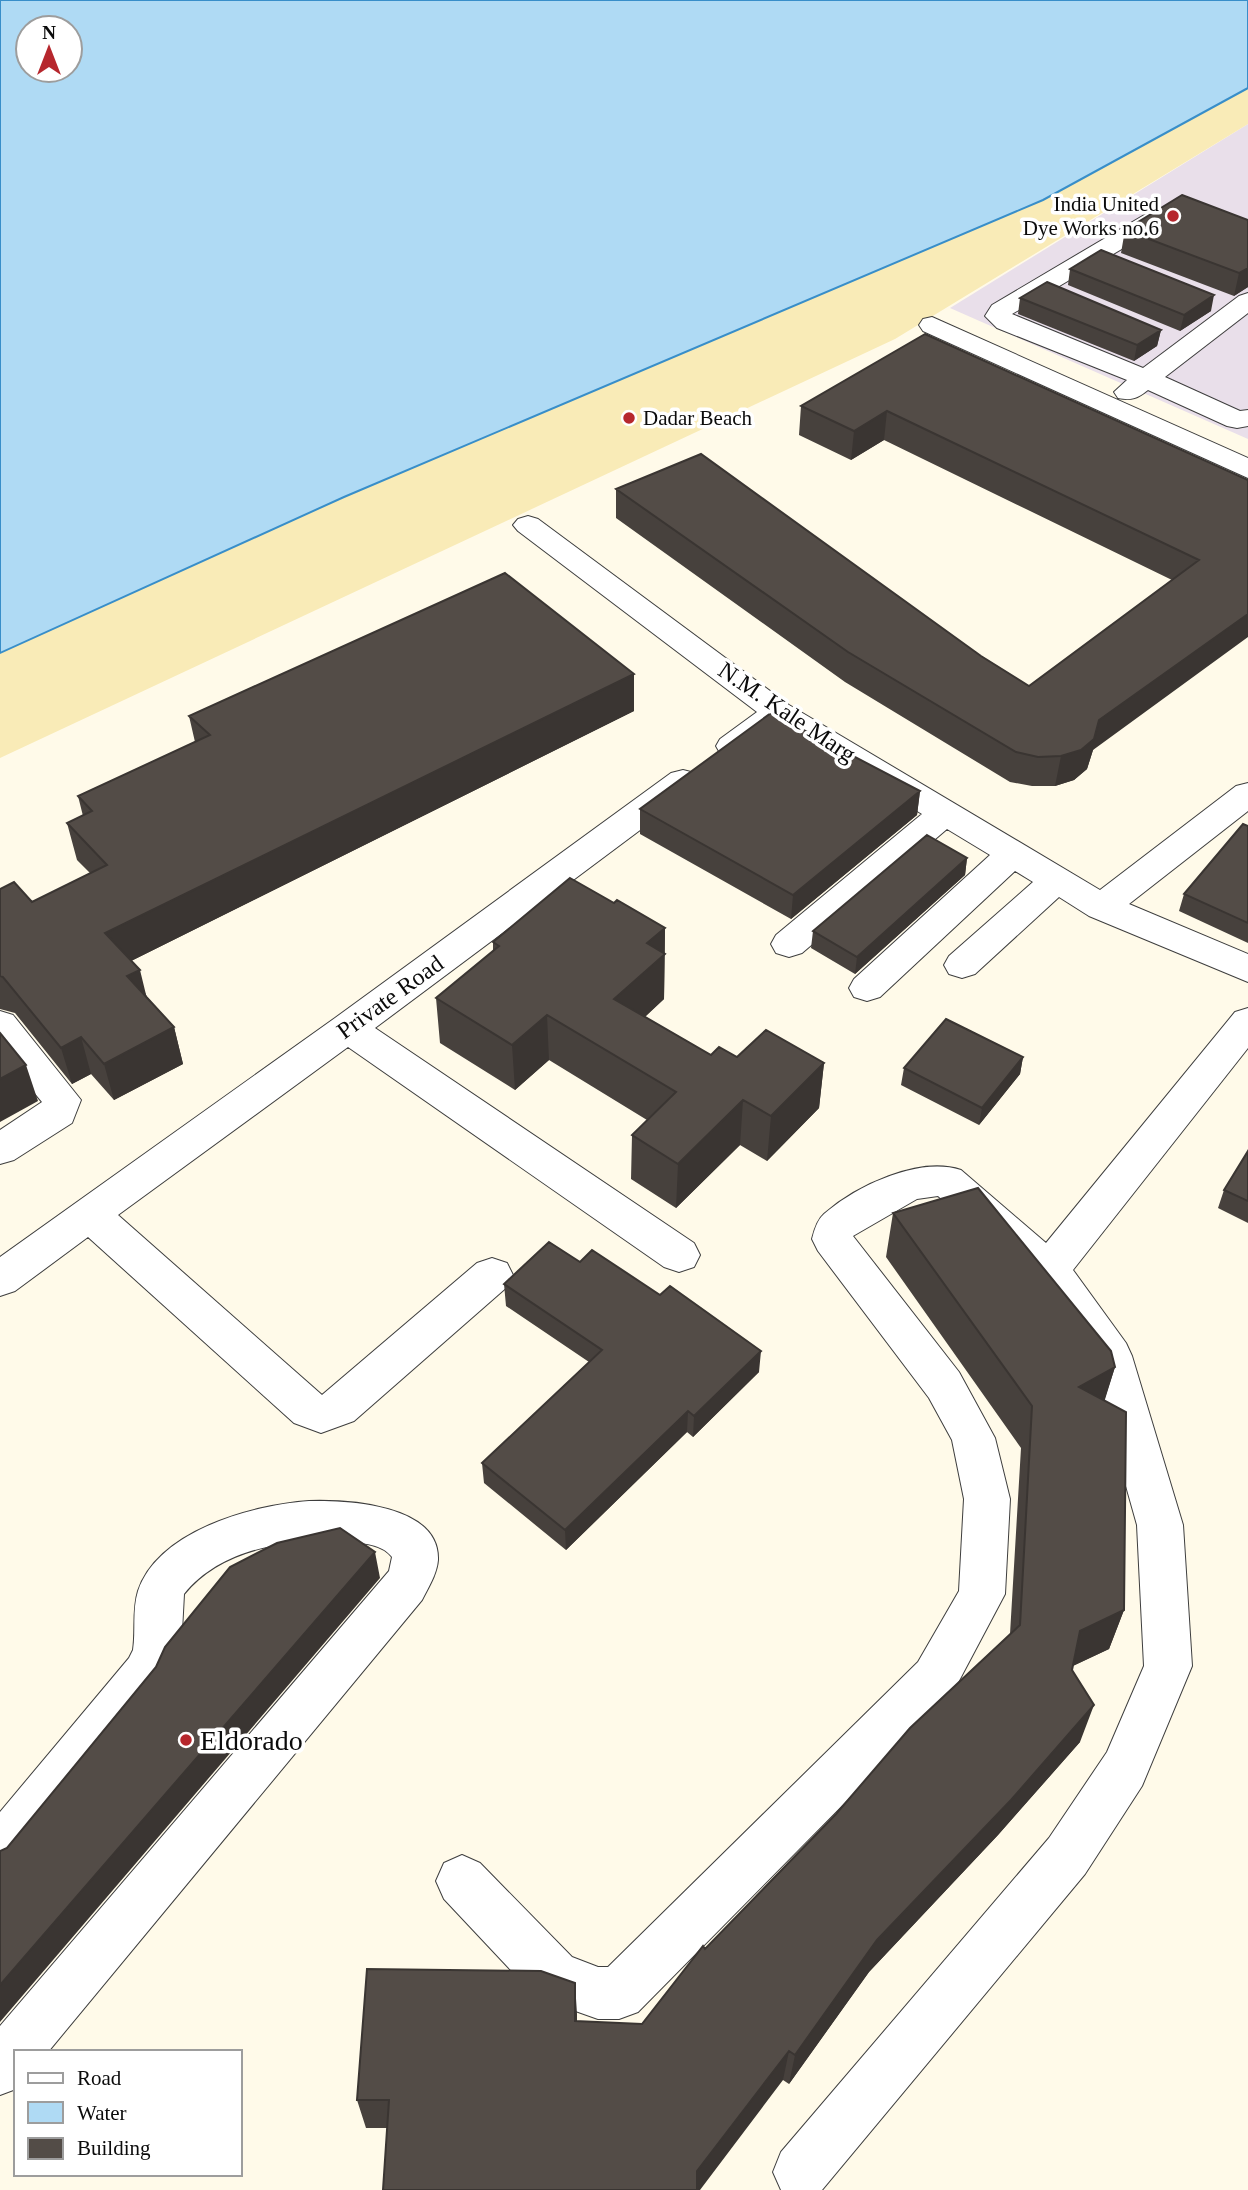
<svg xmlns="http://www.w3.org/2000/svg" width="1248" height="2190" font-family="'Times New Roman',serif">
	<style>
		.industrial { fill: #e9dfea }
		.sand { fill: #f9ebb7 }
		.water { fill: #afdaf4; stroke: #388ec9; stroke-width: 2; fill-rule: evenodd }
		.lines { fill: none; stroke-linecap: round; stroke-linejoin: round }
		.street-casing { stroke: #3e3e3e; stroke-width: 2 }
		.street { fill: #fff; fill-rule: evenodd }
		.wall { fill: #47413d }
		.shaded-wall { fill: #3a3532 }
		.building { fill: #534c47; stroke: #3a3532; stroke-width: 2 }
		.poi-dot { fill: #b6272d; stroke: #fff; stroke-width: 2.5 }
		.labels { text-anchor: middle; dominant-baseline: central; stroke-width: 7; stroke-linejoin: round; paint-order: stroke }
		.far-poi-label { font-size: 21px; fill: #0b0b0b; stroke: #fff; text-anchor: end }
		.street-label { font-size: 24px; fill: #0b0b0b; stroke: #fff }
		.near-poi-label { font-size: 28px; fill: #0b0b0b; stroke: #fff; text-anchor: start }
	</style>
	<rect width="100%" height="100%" fill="#fffae9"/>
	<path class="industrial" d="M 1248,124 L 1248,439 L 950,308 Z"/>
	<path class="sand" d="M 1248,88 L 1248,124 L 895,339 L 0,758 L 0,653 L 344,497 L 1043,200 Z"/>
	<path class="water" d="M 0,0 L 1248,0 L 1248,88 L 1043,200 L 344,497 L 0,653 ZM 28,28 L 70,28 L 70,70 L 28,70 Z"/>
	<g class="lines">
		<defs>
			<path id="street" d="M 1160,209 L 1169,211 L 1172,216 L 1169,221 L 1012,314 L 1143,368 L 1239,296 L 1248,293 L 1248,313 L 1165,377 L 1240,411 L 1248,410 L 1248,426 L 1237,428 L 1227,426 L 1148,390 C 1138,398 1132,401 1118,398 L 1114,392 L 1127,380 L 997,328 L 985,316 L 992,305 L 1151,211 Z
				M 932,317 L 1248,458 L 1248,478 L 923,331 L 919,325 L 923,319 Z
				M 528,516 L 538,519 L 789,705 L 1100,890 L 1236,786 L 1248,783 L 1248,811 L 1129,904 L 1248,954 L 1248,982 L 1089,916 L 1059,897 L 975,974 L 962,978 L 949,974 L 944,965 L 949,956 L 1033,882 L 1015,871 L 880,997 L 867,1001 L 854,997 L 849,988 L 854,979 L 990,855 L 947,829 L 802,953 L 789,957 L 776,953 L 771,944 L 776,935 L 922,814 L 779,727 C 761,741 744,760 720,753 L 716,746 L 720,739 L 757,712 L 518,531 L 513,525 L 518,519 Z
				M 683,770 L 695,773 L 700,781 L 695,789 L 375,1028 L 694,1243 L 700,1255 L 694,1267 L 679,1272 L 664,1267 L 348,1047 L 118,1215 L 322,1395 L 477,1263 L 492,1258 L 507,1263 L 513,1275 L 507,1287 L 354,1421 L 321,1433 L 294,1423 L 88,1237 L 15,1291 L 0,1296 L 0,1257 L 335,1018 L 671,773 Z
				M 1248,1008 L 1248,1048 L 1073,1270 L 1126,1343 L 1132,1356 L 1183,1525 L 1192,1666 L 1142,1786 L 1085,1874 L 822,2190 L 781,2190 L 773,2172 L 781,2152 L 1049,1838 L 1107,1752 L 1144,1666 L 1137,1525 L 1091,1362 L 1034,1282 L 938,1196 L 917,1199 L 853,1236 L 959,1372 L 995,1438 L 1010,1499 L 1005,1594 L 952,1694 L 638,2012 L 619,2019 L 598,2019 L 536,1997 L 444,1899 L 436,1881 L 444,1863 L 462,1855 L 480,1863 L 572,1957 L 598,1967 L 608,1967 L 918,1662 L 959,1591 L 964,1499 L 952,1440 L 929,1398 L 818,1251 L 812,1239 C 814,1231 817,1220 824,1214 C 856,1186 919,1156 961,1170 L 1046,1243 L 1235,1012 Z
				M 0,1011 L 13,1015 L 81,1100 L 72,1123 L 14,1160 L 0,1164 L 0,1130 L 42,1102 L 0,1051 Z
				M 309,1501 C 347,1500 440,1504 438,1560 C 437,1574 428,1588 422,1600 L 48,2052 L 16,2052 L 16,2089 L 0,2095 L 0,2026 L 389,1571 L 392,1557 C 382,1544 362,1543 347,1542 C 291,1538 222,1547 184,1594 L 181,1650 L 163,1690 L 18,1869 L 0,1876 L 0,1812 L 129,1658 L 133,1650 C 136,1631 132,1610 138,1591 C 158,1531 252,1505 309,1501 Z"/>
		</defs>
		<use href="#street" class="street-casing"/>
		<use href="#street" class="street"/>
	</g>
	<path class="wall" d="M 1248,220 L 1248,287 L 1234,296 L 1121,253 L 1125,230 Z
		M 1070,269 L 1211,311 L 1180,331 L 1068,285 Z
		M 1020,298 L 1161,330 L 1157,346 L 1134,361 L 1018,314 Z
		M 925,334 L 1248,480 L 1093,750 L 1087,769 L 1074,780 L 1055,786 L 1032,786 L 1010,782 L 845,682 L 616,518 L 616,489 L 981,656 L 1029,686 L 1172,580 L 884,440 L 851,460 L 799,435 L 801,406 Z
		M 634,711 L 131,961 L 147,997 L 174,1027 L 183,1064 L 114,1100 L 91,1074 L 72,1084 L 15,1013 L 0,1009 L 0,889 L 32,902 L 90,873 L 77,860 L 67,823 L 83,816 L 78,796 L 195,742 L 189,716 Z
		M 920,791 L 917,815 L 791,919 L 640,834 L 640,809 Z
		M 1248,826 L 1248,943 L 1179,911 L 1184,894 Z
		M 967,858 L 965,875 L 855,974 L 811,948 L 813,931 Z
		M 614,903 L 665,928 L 664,999 L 645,1017 L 711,1055 L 824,1063 L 819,1108 L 767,1161 L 740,1145 L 676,1208 L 631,1179 L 632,1135 L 647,1120 L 549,1060 L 515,1090 L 440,1043 L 436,998 L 493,951 L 493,942 Z
		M 1023,1057 L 1020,1074 L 979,1125 L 901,1085 L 904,1068 Z
		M 1248,1151 L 1248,1223 L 1218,1208 L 1224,1190 Z
		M 893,1213 L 1115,1367 L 1104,1401 L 1124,1610 L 1109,1649 L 1073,1666 L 1072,1670 L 1080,1742 L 998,1835 L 869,1972 L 789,2084 L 783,2080 L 388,2128 L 366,2128 L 357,2100 L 577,2014 L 577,2021 L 642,2024 L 705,1949 L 1010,1634 L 1021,1448 L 886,1257 Z
		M 580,1262 L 759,1372 L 693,1437 L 687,1432 L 566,1550 L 484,1483 L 482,1463 L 589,1362 L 506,1306 L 504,1284 Z"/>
	<path class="shaded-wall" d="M 1248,268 L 1248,287 L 1234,296 L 1239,273 Z
		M 1214,295 L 1211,311 L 1180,331 L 1184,315 Z
		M 1161,330 L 1157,346 L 1134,361 L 1137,345 Z
		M 887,411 L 884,440 L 851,460 L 854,431 Z
		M 1248,614 L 1248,637 L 1093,750 L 1087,769 L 1074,780 L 1055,786 L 1061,756 L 1099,720 Z
		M 634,674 L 634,711 L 115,969 L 105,933 Z
		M 920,791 L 917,815 L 791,919 L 793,895 Z
		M 967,858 L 965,875 L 855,974 L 857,957 Z
		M 665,928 L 664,999 L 615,1044 L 614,999 L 647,943 Z
		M 140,970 L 149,1007 L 127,976 Z
		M 547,1015 L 549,1060 L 515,1090 L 512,1045 Z
		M 174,1027 L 183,1064 L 114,1100 L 104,1064 Z
		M 81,1037 L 91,1074 L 72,1084 L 61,1048 Z
		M 1023,1057 L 1020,1074 L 979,1125 L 982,1108 Z
		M 824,1063 L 819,1108 L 767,1161 L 771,1116 Z
		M 26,1065 L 38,1101 L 0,1122 L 0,1079 Z
		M 743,1100 L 740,1145 L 676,1208 L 678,1164 Z
		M 761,1351 L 759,1372 L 693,1437 L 694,1416 Z
		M 1115,1367 L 1102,1409 L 1079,1387 Z
		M 688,1411 L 687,1432 L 566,1550 L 565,1530 Z
		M 375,1552 L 380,1578 L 0,2022 L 0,1985 Z
		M 1124,1610 L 1109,1649 L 1066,1669 L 1080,1631 Z
		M 1094,1705 L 1080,1742 L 998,1835 L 869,1972 L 789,2084 L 795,2055 L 877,1940 Z
		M 575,1983 L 577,2014 L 576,2051 L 575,2021 Z
		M 789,2051 L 783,2080 L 700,2190 L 696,2190 L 697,2171 Z"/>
	<path class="building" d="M 1182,195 L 1248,220 L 1248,268 L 1239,273 L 1125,230 Z
		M 1101,250 L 1214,295 L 1184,315 L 1070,269 Z
		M 1047,282 L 1161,330 L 1137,345 L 1020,298 Z
		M 925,334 L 1248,480 L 1248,614 L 1099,720 L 1094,739 L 1081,750 L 1061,756 L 1038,757 L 1016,752 L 848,652 L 616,489 L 701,454 L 981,656 L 1029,686 L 1199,560 L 887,411 L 854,431 L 801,406 Z
		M 505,573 L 634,674 L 105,933 L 140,970 L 127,976 L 174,1027 L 104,1064 L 81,1037 L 61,1048 L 3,977 L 0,976 L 0,889 L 14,882 L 32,902 L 107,865 L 67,823 L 92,811 L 78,796 L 210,735 L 189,716 Z
		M 771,713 L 920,791 L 793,895 L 640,809 Z
		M 1243,824 L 1248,826 L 1248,923 L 1184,894 Z
		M 927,835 L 967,858 L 857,957 L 813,931 Z
		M 570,878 L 614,903 L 617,900 L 665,928 L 647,943 L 665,954 L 614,999 L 711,1055 L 719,1047 L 737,1057 L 766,1030 L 824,1063 L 771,1116 L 743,1100 L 678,1164 L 632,1135 L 676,1092 L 547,1015 L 512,1045 L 436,998 L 499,946 L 493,942 Z
		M 946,1019 L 1023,1057 L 982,1108 L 904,1068 Z
		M 0,1033 L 26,1065 L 0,1079 Z
		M 1248,1151 L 1248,1201 L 1224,1190 Z
		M 978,1188 L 1111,1351 L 1115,1367 L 1079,1387 L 1126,1412 L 1124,1610 L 1080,1631 L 1072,1670 L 1094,1705 L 1011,1800 L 877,1940 L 795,2055 L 789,2051 L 697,2171 L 697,2190 L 383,2190 L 389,2100 L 357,2100 L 367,1969 L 541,1971 L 575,1983 L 575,2021 L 642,2024 L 703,1946 L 705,1949 L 836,1814 L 910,1728 L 1020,1625 L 1032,1406 L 893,1213 Z
		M 549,1242 L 580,1262 L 592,1250 L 660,1295 L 670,1286 L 761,1351 L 694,1416 L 688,1411 L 565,1530 L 482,1463 L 602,1350 L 504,1284 Z
		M 340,1528 L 375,1552 L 0,1985 L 0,1851 L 7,1848 L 156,1667 L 165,1647 L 230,1567 L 277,1543 Z"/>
	<g class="poi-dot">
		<circle cx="1173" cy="216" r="7"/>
		<circle cx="629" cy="418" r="7"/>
		<circle cx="186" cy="1740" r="7"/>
	</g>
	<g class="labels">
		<g class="far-poi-label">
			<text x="1159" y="204">India United<tspan x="1159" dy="24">Dye Works no.6</tspan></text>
			<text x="643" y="418" text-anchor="start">Dadar Beach</text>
		</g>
		<g class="street-label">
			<text transform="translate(787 712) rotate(34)">N.M. Kale Marg</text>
			<text transform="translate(390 997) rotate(-36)">Private Road</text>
		</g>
		<g class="near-poi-label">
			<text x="200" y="1740">Eldorado</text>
		</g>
	</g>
	<rect x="14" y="2050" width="228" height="126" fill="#ffffff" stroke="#9d9d9d" stroke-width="2"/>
	<rect x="28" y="2073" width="35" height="10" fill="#ffffff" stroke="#9d9d9d" stroke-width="2"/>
	<text x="77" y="2085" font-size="21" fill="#0b0b0b">Road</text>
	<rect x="28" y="2102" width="35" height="21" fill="#afdaf4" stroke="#9d9d9d" stroke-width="2"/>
	<text x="77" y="2120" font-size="21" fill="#0b0b0b">Water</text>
	<rect x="28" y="2138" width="35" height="21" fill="#534c47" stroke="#9d9d9d" stroke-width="2"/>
	<text x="77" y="2155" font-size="21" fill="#0b0b0b">Building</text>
	<g transform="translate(49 49)"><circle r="33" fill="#ffffff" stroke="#9d9d9d" stroke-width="2"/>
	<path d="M0-5L12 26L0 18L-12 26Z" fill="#b6272d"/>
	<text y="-10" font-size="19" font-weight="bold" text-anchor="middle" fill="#0b0b0b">N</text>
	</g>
</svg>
